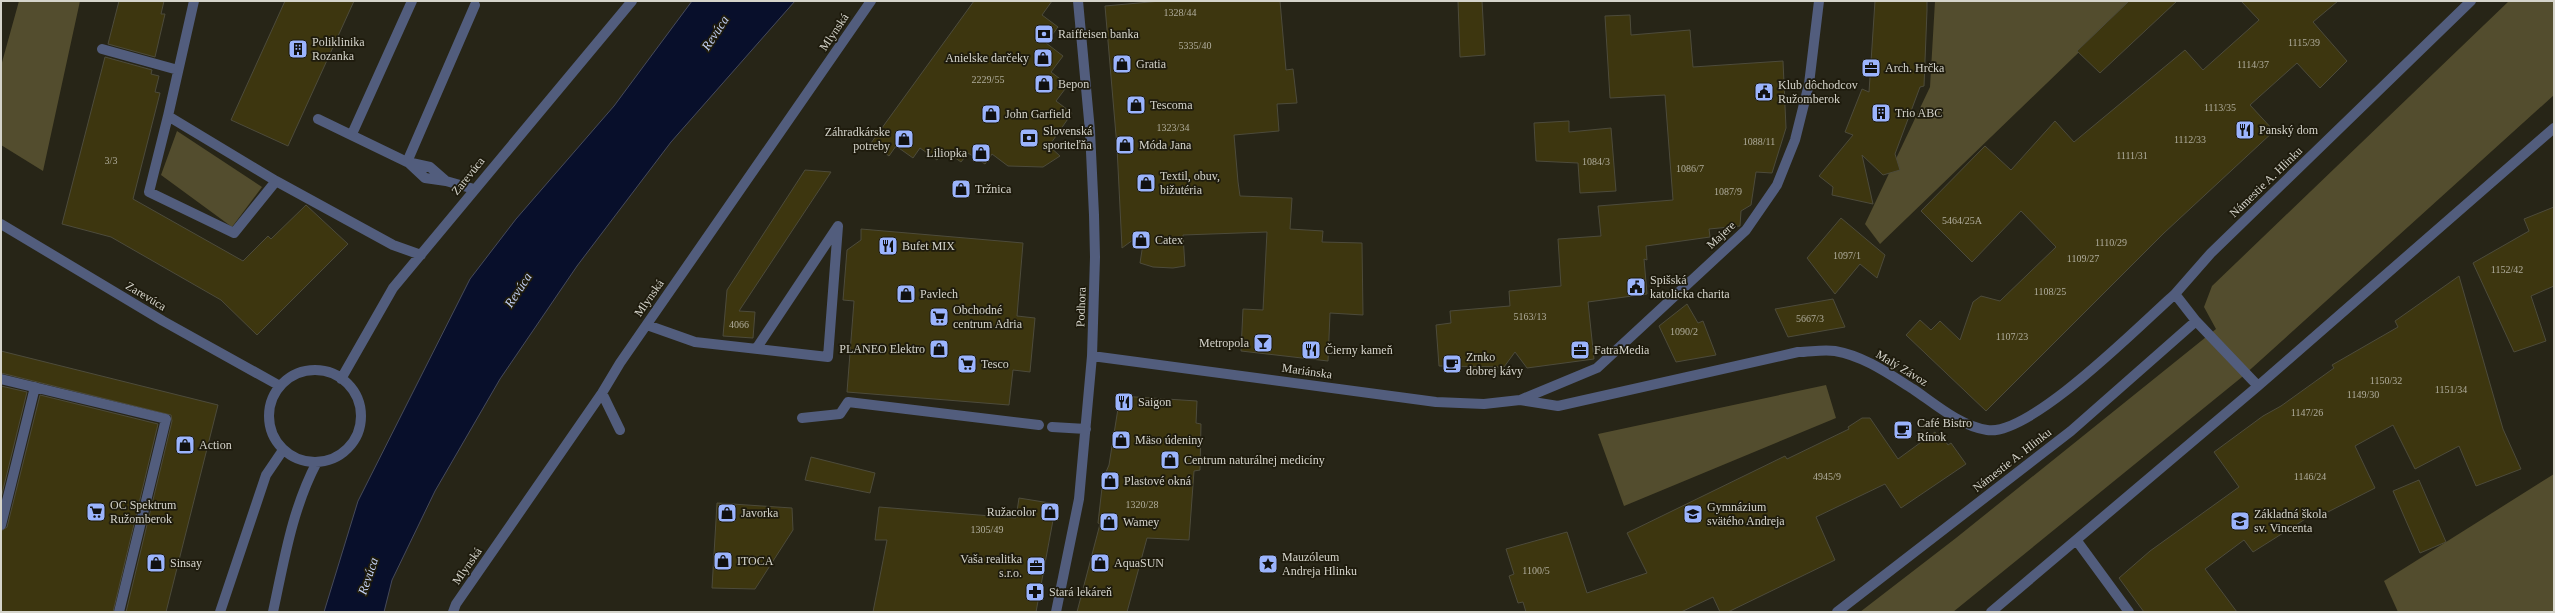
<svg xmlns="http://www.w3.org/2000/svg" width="2555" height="613" font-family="'Times New Roman',serif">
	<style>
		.green { fill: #534d2e }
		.water { fill: #080f2b; stroke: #464a5b }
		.building { fill: #3d360f; stroke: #4d4b3b }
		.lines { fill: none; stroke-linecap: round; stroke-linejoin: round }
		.minor { stroke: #525d7d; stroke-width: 10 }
		.labels { text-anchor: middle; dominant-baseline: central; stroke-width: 3.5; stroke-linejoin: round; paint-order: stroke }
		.number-label { font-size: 10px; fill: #afac9c }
		.street-label { font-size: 12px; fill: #d5d4cb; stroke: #1e1b0d }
		.poi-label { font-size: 12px; fill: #d5d4cb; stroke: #1e1b0d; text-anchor: start }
		.water-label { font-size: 13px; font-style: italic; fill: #c5d2f6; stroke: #1e1b0d }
	</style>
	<rect width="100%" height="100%" fill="#272517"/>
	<path class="green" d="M 19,1 L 80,1 L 43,171 L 1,145 L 1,66 Z
		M 1935,1 L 2132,1 L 1880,244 L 1865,224 L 1930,87 Z
		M 2509,1 L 2554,1 L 2554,95 L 2242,377 L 1953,612 L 1860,612 L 1956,538 L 2216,329 L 2204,307 L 2212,286 Z
		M 177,131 L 262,187 L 232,227 L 161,175 Z
		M 1826,385 L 1836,418 L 1624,506 L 1598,434 Z
		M 2554,474 L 2554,612 L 2398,612 L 2384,581 Z"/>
	<path class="water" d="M 692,1 L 795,1 L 671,142 L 577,266 L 500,379 L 435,491 L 392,580 L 384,612 L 324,612 L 358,501 L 470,279 L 516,219 L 614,106 Z"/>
	<path class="building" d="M 119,1 L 164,1 L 161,14 L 165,14 L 155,57 L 108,44 Z
		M 285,1 L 354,1 L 288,146 L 231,120 Z
		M 974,1 L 1052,1 L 1042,15 L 1058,27 L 1046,43 L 1063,56 L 1051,72 L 1068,85 L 1056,101 L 1072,113 L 1049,146 L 1060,156 L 1043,167 L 1008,166 L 992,154 L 985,164 L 968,153 L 961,162 L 944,150 L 937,160 L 920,148 L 913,158 L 896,146 L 889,156 L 871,143 Z
		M 1161,1 L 1280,1 L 1286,70 L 1293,69 L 1297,103 L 1277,104 L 1279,131 L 1234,135 L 1238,182 L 1240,196 L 1292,198 L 1290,229 L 1323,231 L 1322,242 L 1362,243 L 1363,315 L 1330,313 L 1328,361 L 1241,351 L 1243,309 L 1263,310 L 1267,232 L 1183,235 L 1185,266 L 1173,268 L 1153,267 L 1140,263 L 1145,231 L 1122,248 L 1117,147 L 1105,6 Z
		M 1458,1 L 1482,1 L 1485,55 L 1460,57 Z
		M 1875,1 L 1927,1 L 1927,10 L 1924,86 L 1920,87 L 1895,154 L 1900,170 L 1883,175 L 1862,155 L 1873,204 L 1832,195 L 1833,187 L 1819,176 L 1853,135 L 1845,132 L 1862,89 L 1869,92 Z
		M 2129,1 L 2177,1 L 2100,73 L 2077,51 Z
		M 2241,1 L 2338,1 L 2313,22 L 2347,61 L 2320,88 L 2297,63 L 2250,105 L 2274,131 L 2164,233 L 1986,411 L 1906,335 L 1920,320 L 1931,330 L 1940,321 L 1960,340 L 1973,302 L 1981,296 L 2000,301 L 2056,247 L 2021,211 L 1972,262 L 1921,211 L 1985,146 L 2011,170 L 2055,121 L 2074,142 L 2185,50 L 2203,70 L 2259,20 Z
		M 1630,15 L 1631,35 L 1690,30 L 1693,67 L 1783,61 L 1786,128 L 1772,173 L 1756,172 L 1751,205 L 1741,211 L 1740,226 L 1709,229 L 1710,237 L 1646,246 L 1647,260 L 1644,259 L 1647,294 L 1588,302 L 1594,359 L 1527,368 L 1515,352 L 1504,367 L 1439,366 L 1436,325 L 1451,323 L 1450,311 L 1510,306 L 1509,291 L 1561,286 L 1558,239 L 1601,236 L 1598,206 L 1673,200 L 1665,95 L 1610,98 L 1605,16 Z
		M 105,57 L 152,70 L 151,74 L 159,76 L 155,92 L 160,93 L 133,199 L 243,261 L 268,236 L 271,239 L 306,205 L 348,244 L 257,335 L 221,300 L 111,237 L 62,224 Z
		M 1569,121 L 1569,132 L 1611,128 L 1616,191 L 1580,193 L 1578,163 L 1536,161 L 1534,123 Z
		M 805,170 L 831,172 L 739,311 L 755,312 L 753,338 L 723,336 L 727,290 Z
		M 2554,207 L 2554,286 L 2531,296 L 2546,341 L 2514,352 L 2473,263 L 2529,231 L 2524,219 Z
		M 1841,218 L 1885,255 L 1877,278 L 1860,264 L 1835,294 L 1807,258 Z
		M 861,229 L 1023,243 L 1017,316 L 1035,318 L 1030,372 L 1013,370 L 1009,405 L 847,392 L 854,301 L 843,300 L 847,250 L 861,240 Z
		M 2459,276 L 2503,429 L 2521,469 L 2476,486 L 2459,446 L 2415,469 L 2393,425 L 2355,446 L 2375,488 L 2320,516 L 2318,511 L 2253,552 L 2244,540 L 2205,569 L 2237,612 L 2144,612 L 2119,578 L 2150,551 L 2239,487 L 2214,452 L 2263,416 L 2281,406 L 2334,368 L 2332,365 L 2398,327 L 2395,321 Z
		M 1833,299 L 1845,327 L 1788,337 L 1775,309 Z
		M 1687,304 L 1698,323 L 1703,321 L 1716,355 L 1676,362 L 1659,326 Z
		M 1,351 L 218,405 L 166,612 L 126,612 L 172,421 L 171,415 L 1,373 Z
		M 1,386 L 27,392 L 1,498 Z
		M 40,395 L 158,424 L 113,612 L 1,612 L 1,531 L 7,527 Z
		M 1120,396 L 1197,401 L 1196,423 L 1201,424 L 1200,470 L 1194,471 L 1189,540 L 1147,538 L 1127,612 L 1077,612 L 1100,524 L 1098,523 L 1103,479 L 1109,465 Z
		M 1862,418 L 1870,418 L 1898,459 L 1935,432 L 1937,435 L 1940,433 L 1948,445 L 1951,443 L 1966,464 L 1901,508 L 1885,484 L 1816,517 L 1835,560 L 1728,612 L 1720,612 L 1713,597 L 1681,612 L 1526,612 L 1523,602 L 1518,603 L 1509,576 L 1514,574 L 1506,549 L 1567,532 L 1587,593 L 1647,573 L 1627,533 L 1785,456 L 1787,459 L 1849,429 L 1848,427 Z
		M 811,457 L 875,473 L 870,493 L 805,480 Z
		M 2419,480 L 2446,542 L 2420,553 L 2393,491 Z
		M 1019,498 L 1056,504 L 1036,612 L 873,612 L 887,540 L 875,540 L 879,507 L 1016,518 Z
		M 717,503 L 792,508 L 793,530 L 755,589 L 712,588 Z"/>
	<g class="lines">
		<path class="minor" d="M 102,49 L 178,70
			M 168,116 L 194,1
			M 318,119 L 407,162 L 430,167 L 446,181
			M 352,134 L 412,1
			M 407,162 L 475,5
			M 409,163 L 425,178 L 446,181 L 474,189
			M 276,181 L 168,116 L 149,192 L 234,233 L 276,181 L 393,245 L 421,255
			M 1,224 L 163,321 L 280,386
			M 2196,321 L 2258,386
			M 647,325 L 695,342 L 828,357 L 838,226 L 756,349
			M 1092,356 L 1436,402 L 1484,404 L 1520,400 L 1597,368 L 1746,230 L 1777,185 L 1795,140 L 1809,84 L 1819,1
			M269 416a46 46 0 1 1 92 0a46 46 0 1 1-92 0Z
			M 1,379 L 166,419 L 119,612
			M 341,379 L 393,288 L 632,1
			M 602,393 L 620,430
			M 1520,400 L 1558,406 L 1798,352 C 1810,352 1823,349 1835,351 C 1864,356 1889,374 1913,389 C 1935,404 1960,426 1987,430 C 2030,437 2141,324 2175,294
			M 802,418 L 840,414 L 848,402 L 1039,425
			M 1052,427 L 1086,429
			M 1,525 L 35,387
			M 2077,541 L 2129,612
			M 220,612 L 266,475 L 283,450
			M 273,612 C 284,561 292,509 317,462
			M 453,612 L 456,604 L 602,393 L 620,363 L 871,1
			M 1056,612 L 1079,499 L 1092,356 L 1095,257 L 1094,215 L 1090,131 L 1078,1
			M 1837,612 L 2071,431 L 2196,321 L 2175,294 L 2211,253 L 2471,1
			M 1991,612 L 2258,386 L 2554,128"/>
	</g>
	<defs>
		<symbol id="bank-square" viewBox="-11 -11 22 22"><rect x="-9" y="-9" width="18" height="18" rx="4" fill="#9bb4fd" stroke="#1e1b0d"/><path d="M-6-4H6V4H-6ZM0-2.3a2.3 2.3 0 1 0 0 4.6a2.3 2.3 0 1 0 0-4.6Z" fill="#111"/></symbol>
		<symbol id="building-square" viewBox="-11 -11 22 22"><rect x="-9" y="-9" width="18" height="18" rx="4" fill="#9bb4fd" stroke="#1e1b0d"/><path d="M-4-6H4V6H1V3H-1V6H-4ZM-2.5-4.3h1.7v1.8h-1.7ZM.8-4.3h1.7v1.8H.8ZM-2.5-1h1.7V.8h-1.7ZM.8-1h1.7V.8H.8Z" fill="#111"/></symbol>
		<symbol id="shop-square" viewBox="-11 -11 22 22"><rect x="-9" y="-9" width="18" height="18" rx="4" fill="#9bb4fd" stroke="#1e1b0d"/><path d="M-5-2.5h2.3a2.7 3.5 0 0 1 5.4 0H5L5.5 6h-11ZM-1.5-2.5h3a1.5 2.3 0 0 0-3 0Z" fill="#111"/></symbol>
		<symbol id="office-square" viewBox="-11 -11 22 22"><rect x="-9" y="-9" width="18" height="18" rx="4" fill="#9bb4fd" stroke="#1e1b0d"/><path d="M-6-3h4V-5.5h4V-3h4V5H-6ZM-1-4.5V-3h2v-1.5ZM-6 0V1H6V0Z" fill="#111"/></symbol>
		<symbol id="civic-square" viewBox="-11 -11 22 22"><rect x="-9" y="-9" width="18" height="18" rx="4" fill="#9bb4fd" stroke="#1e1b0d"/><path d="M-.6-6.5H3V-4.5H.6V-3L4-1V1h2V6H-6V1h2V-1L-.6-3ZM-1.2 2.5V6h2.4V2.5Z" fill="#111"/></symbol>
		<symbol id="restaurant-square" viewBox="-11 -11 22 22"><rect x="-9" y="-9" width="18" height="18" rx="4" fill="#9bb4fd" stroke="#1e1b0d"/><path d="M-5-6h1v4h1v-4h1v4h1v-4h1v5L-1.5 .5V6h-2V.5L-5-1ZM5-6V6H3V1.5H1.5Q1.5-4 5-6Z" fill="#111"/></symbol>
		<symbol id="supermarket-square" viewBox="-11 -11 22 22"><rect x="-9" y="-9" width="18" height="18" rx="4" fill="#9bb4fd" stroke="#1e1b0d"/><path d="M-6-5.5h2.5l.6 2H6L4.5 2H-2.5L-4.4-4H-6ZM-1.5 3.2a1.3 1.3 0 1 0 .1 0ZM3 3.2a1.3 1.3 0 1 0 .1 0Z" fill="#111"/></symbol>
		<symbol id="bar-square" viewBox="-11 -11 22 22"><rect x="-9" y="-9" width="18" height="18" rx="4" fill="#9bb4fd" stroke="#1e1b0d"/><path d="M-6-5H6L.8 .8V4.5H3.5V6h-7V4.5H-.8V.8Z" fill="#111"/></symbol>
		<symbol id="cafe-square" viewBox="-11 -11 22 22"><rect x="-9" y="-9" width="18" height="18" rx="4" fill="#9bb4fd" stroke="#1e1b0d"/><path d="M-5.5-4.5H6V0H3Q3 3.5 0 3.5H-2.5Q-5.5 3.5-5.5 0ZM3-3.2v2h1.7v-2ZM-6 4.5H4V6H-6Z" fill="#111"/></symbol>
		<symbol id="school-square" viewBox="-11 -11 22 22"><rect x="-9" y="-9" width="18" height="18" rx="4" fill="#9bb4fd" stroke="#1e1b0d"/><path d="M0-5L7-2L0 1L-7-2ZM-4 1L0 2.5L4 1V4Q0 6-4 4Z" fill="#111"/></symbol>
		<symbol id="sight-square" viewBox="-11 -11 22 22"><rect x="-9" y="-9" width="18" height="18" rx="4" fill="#9bb4fd" stroke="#1e1b0d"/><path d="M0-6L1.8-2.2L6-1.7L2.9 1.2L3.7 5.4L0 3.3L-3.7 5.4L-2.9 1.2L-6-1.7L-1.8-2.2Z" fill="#111"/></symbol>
		<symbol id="pharmacy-square" viewBox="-11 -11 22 22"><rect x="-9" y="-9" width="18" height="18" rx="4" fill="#9bb4fd" stroke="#1e1b0d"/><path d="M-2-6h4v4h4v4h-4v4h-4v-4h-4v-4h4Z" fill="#111"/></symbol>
	</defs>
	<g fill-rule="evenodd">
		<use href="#bank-square" x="1033" y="23" width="22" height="22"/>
		<use href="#building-square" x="287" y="38" width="22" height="22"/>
		<use href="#shop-square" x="1032" y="47" width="22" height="22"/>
		<use href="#shop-square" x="1111" y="53" width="22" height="22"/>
		<use href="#office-square" x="1860" y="57" width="22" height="22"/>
		<use href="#shop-square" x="1033" y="73" width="22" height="22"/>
		<use href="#civic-square" x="1753" y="81" width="22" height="22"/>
		<use href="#shop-square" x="1125" y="94" width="22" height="22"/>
		<use href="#building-square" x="1870" y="102" width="22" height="22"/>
		<use href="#shop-square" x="980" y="103" width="22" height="22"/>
		<use href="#restaurant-square" x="2234" y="119" width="22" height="22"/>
		<use href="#bank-square" x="1018" y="127" width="22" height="22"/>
		<use href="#shop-square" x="893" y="128" width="22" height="22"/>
		<use href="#shop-square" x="1114" y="134" width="22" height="22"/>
		<use href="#shop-square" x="970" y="142" width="22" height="22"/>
		<use href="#shop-square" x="1135" y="172" width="22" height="22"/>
		<use href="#shop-square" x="950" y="178" width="22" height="22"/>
		<use href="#shop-square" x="1130" y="229" width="22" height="22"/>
		<use href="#restaurant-square" x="877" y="235" width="22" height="22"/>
		<use href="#civic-square" x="1625" y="276" width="22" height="22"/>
		<use href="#shop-square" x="895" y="283" width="22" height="22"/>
		<use href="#supermarket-square" x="928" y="306" width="22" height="22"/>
		<use href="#bar-square" x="1252" y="332" width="22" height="22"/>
		<use href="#shop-square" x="928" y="338" width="22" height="22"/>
		<use href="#restaurant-square" x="1300" y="339" width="22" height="22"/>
		<use href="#office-square" x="1569" y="339" width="22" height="22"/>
		<use href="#supermarket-square" x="956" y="353" width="22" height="22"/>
		<use href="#cafe-square" x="1441" y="353" width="22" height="22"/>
		<use href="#restaurant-square" x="1113" y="391" width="22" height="22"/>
		<use href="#cafe-square" x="1892" y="419" width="22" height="22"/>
		<use href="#shop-square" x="1110" y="429" width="22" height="22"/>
		<use href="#shop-square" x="174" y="434" width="22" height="22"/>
		<use href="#shop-square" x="1159" y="449" width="22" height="22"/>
		<use href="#shop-square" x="1099" y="470" width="22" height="22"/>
		<use href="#supermarket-square" x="85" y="501" width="22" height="22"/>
		<use href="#shop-square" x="1039" y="501" width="22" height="22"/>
		<use href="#shop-square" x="716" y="502" width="22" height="22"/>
		<use href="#school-square" x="1682" y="503" width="22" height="22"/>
		<use href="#school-square" x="2229" y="510" width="22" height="22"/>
		<use href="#shop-square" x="1098" y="511" width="22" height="22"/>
		<use href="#shop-square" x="712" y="550" width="22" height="22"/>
		<use href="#shop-square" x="145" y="552" width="22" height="22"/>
		<use href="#shop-square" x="1089" y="552" width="22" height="22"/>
		<use href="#sight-square" x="1257" y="553" width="22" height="22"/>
		<use href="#office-square" x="1025" y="555" width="22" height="22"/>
		<use href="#pharmacy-square" x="1024" y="581" width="22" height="22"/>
	</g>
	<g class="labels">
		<g class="number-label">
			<text x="1180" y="12">1328/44</text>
			<text x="2304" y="42">1115/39</text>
			<text x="1195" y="45">5335/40</text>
			<text x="2253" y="64">1114/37</text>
			<text x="988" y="79">2229/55</text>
			<text x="2220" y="107">1113/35</text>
			<text x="1173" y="127">1323/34</text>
			<text x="2190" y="139">1112/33</text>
			<text x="1759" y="141">1088/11</text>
			<text x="2132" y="155">1111/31</text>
			<text x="111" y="160">3/3</text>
			<text x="1596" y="161">1084/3</text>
			<text x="1690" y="168">1086/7</text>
			<text x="1728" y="191">1087/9</text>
			<text x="1962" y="220">5464/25A</text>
			<text x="2111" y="242">1110/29</text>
			<text x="1847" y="255">1097/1</text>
			<text x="2083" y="258">1109/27</text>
			<text x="2507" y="269">1152/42</text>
			<text x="2050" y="291">1108/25</text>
			<text x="1530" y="316">5163/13</text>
			<text x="1810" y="318">5667/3</text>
			<text x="739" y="324">4066</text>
			<text x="1684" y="331">1090/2</text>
			<text x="2012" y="336">1107/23</text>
			<text x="2386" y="380">1150/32</text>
			<text x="2451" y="389">1151/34</text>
			<text x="2363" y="394">1149/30</text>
			<text x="2307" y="412">1147/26</text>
			<text x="1827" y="476">4945/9</text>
			<text x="2310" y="476">1146/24</text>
			<text x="1142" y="504">1320/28</text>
			<text x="987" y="529">1305/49</text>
			<text x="1536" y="570">1100/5</text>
		</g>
		<g class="street-label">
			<text transform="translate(834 32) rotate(-56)">Mlynská</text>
			<text transform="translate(468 176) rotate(-51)">Zarevúca</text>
			<text transform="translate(2266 182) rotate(-44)">Námestie A. Hlinku</text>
			<text transform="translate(1721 235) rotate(-43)">Majere</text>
			<text transform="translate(146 296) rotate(31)">Zarevúca</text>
			<text transform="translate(649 298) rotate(-55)">Mlynská</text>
			<text transform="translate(1081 307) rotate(-88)">Podhora</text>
			<text transform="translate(1902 368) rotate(31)">Malý Závoz</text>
			<text transform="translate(1307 371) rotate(8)">Mariánska</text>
			<text transform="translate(2012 460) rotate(-38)">Námestie A. Hlinku</text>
			<text transform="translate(467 566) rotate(-55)">Mlynská</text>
		</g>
		<g class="poi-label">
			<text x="1058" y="34">Raiffeisen banka</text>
			<text x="312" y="42">Poliklinika<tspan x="312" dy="14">Rozanka</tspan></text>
			<text x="1029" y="58" text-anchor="end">Anielske darčeky</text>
			<text x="1136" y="64">Gratia</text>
			<text x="1885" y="68">Arch. Hrčka</text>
			<text x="1058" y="84">Bepon</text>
			<text x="1778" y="85">Klub dôchodcov<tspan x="1778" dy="14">Ružomberok</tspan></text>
			<text x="1150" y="105">Tescoma</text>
			<text x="1895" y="113">Trio ABC</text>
			<text x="1005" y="114">John Garfield</text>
			<text x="2259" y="130">Panský dom</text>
			<text x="1043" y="131">Slovenská<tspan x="1043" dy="14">sporiteľňa</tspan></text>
			<text x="890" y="132" text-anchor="end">Záhradkárske<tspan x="890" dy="14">potreby</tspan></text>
			<text x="1139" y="145">Móda Jana</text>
			<text x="967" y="153" text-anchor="end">Liliopka</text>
			<text x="1160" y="176">Textil, obuv,<tspan x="1160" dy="14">bižutéria</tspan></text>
			<text x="975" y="189">Tržnica</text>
			<text x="1155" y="240">Catex</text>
			<text x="902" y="246">Bufet MIX</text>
			<text x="1650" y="280">Spišská<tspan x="1650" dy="14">katolicka charita</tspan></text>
			<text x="920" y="294">Pavlech</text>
			<text x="953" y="310">Obchodné<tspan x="953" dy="14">centrum Adria</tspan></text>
			<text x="1249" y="343" text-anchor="end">Metropola</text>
			<text x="925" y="349" text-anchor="end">PLANEO Elektro</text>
			<text x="1325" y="350">Čierny kameň</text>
			<text x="1594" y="350">FatraMedia</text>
			<text x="1466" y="357">Zrnko<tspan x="1466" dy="14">dobrej kávy</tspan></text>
			<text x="981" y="364">Tesco</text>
			<text x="1138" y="402">Saigon</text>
			<text x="1917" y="423">Café Bistro<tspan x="1917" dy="14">Rínok</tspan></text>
			<text x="1135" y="440">Mäso údeniny</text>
			<text x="199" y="445">Action</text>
			<text x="1184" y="460">Centrum naturálnej medicíny</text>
			<text x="1124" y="481">Plastové okná</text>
			<text x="110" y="505">OC Spektrum<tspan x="110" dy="14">Ružomberok</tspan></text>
			<text x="1707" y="507">Gymnázium<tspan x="1707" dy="14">svätého Andreja</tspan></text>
			<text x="1036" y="512" text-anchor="end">Ružacolor</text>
			<text x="741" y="513">Javorka</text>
			<text x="2254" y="514">Základná škola<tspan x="2254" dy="14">sv. Vincenta</tspan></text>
			<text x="1123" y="522">Wamey</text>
			<text x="1282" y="557">Mauzóleum<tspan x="1282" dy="14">Andreja Hlinku</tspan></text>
			<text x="1022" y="559" text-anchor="end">Vaša realitka<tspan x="1022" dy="14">s.r.o.</tspan></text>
			<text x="737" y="561">ITOCA</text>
			<text x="170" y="563">Sinsay</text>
			<text x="1114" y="563">AquaSUN</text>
			<text x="1049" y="592">Stará lekáreň</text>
		</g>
		<g class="water-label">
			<text transform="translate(715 33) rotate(-57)">Revúca</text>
			<text transform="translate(518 290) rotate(-57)">Revúca</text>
			<text transform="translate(368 576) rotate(-71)">Revúca</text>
		</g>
	</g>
	<rect width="2555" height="613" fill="none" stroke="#d5d4cb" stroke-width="4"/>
</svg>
